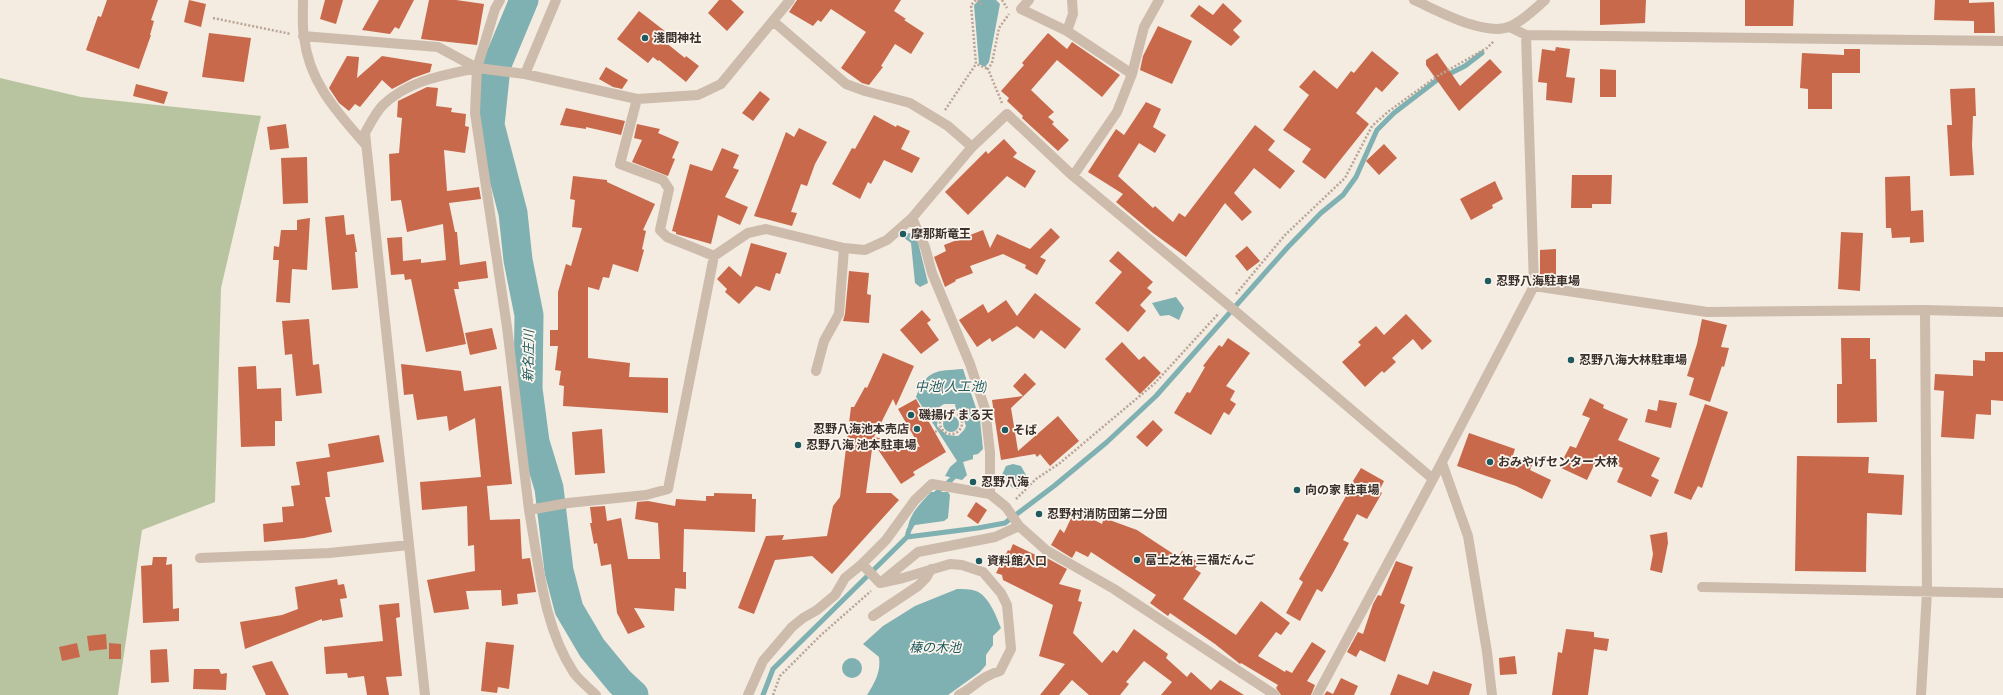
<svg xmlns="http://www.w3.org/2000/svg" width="2003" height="695" font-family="'Source Sans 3','Noto Sans JP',sans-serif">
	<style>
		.green { fill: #b8c4a0 }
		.water { fill: #7fb0b2; fill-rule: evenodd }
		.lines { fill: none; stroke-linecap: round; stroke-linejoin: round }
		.stream { stroke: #7fb0b2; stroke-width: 5 }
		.river { stroke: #7fb0b2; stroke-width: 29 }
		.building { fill: #c8694b }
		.path { stroke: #b9a596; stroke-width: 2.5; stroke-dasharray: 2 2; stroke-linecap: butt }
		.minor { stroke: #cdbbac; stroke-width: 10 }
		.poi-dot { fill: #1f5a5e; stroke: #fbf5ee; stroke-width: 1.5 }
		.labels { text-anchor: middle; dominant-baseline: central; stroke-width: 3.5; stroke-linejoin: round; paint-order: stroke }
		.poi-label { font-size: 12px; font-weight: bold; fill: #3b302b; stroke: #fbf5ee; text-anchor: start }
		.water-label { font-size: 13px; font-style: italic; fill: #1f5a5e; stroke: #fbf5ee }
	</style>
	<rect width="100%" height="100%" fill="#f4ebe1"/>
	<path class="green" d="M 0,78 L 81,97 L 261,116 L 221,288 L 215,502 L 142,530 L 118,695 L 0,695 Z"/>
	<path class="water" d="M 979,0 L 996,0 L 1000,4 L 989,62 L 985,67 L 979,64 L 974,5 Z
		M 910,233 L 918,242 L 928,283 L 920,287 L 915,283 L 911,243 L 903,237 L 905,234 Z
		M 1176,297 L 1184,308 L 1179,320 L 1169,315 L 1160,316 L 1152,303 Z
		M 963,369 L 980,420 L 983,449 L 978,454 L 973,455 L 973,459 L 963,462 L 967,475 L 962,480 L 945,476 L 950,467 L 957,461 L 916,397 C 927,369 936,371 963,369 ZM 944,404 L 955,404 L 956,411 L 960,408 L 964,413 L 962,415 L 966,426 L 964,430 L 958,436 L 947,435 L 937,426 L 938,418 L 934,414 L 938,408 Z
		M943 424a8 8 0 1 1 16 0a8 8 0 1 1-16 0Z
		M 1013,464 L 1021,466 L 1026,475 L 1027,481 L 1018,489 L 1013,488 L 1001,477 L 1006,466 Z
		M 931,492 L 948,492 L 950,495 L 948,518 L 944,521 L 908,526 C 911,512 921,503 931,492 Z
		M 957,589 C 963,589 970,589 976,591 C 989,596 996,616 1001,628 L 993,636 L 993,645 L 986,655 L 986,665 L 980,672 L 948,695 L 867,695 C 875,682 881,672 879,657 L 863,644 L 883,626 L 915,606 Z
		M842 668a10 10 0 1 1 20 0a10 10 0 1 1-20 0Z"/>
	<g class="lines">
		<path class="stream" d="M 933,496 L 953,478
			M 907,537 L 909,530 L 914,521
			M 763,695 L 773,669 L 907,537 L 978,528 L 1005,523 L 1054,486 L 1107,442 L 1156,396 L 1288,247 L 1321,213 L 1343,195 L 1356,177 L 1377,130 L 1394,113 L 1437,80 L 1465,66 L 1482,53"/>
		<path class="river" d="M 524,0 L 496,67 L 490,125 L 513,213 L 518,260 L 529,315 L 528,389 L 535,442 L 549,488 L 559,571 L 569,609 L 592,648 L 620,682 L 634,695"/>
	</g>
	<path class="building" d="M 107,0 L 158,0 L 151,20 L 154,21 L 150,35 L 151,35 L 139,69 L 86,50 L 98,16 L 101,17 Z
		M 189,0 L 206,4 L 201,27 L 184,22 Z
		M 325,0 L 343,0 L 336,24 L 320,19 Z
		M 379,0 L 414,0 L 399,29 L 395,27 L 390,34 L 362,30 Z
		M 429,0 L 456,0 L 484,4 L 477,45 L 421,39 Z
		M 719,0 L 731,0 L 744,12 L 727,31 L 708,13 Z
		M 797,0 L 901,0 L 894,11 L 906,19 L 904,20 L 924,33 L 911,54 L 895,44 L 881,66 L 883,67 L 869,85 L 862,83 L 841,68 L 866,32 L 831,9 L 821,22 L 818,20 L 813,26 L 789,12 Z
		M 1600,0 L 1646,0 L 1645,23 L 1600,25 Z
		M 1745,0 L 1794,0 L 1793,26 L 1745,26 Z
		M 1935,0 L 1969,0 L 1969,3 L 1994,2 L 1995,33 L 1974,33 L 1974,21 L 1934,20 Z
		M 1223,3 L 1242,21 L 1233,30 L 1240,37 L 1231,46 L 1190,16 L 1199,5 L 1213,15 Z
		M 639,11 L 670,35 L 665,42 L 685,58 L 686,56 L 699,66 L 686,82 L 659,60 L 658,61 L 653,57 L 648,63 L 617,39 Z
		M 1158,26 L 1192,41 L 1172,84 L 1140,70 L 1143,56 Z
		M 209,33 L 251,38 L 244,82 L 202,77 Z
		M 1048,33 L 1067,49 L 1072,42 L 1120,75 L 1102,97 L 1057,60 L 1031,90 L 1054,112 L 1048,117 L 1054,122 L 1052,124 L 1069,140 L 1058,151 L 1022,118 L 1023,116 L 1007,101 L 1009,98 L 1001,91 L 1024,65 L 1022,63 Z
		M 1556,47 L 1570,49 L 1566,77 L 1575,78 L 1572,103 L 1546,100 L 1547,83 L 1538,82 L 1542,49 L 1555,51 Z
		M 1844,49 L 1860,49 L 1860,73 L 1832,73 L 1832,109 L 1808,109 L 1808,89 L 1800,88 L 1802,53 L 1844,55 Z
		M 1372,51 L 1399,73 L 1382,92 L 1376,87 L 1356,113 L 1369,124 L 1325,179 L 1302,162 L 1311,149 L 1283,130 L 1309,95 L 1299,87 L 1314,70 L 1337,89 L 1351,71 L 1354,73 Z
		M 1437,53 L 1460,86 L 1490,59 L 1502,72 L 1459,111 L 1426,65 L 1426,60 Z
		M 347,56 L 359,57 L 357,78 L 382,56 L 432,64 L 430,72 L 413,78 L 392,89 L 382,80 L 360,107 L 355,104 L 349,111 L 339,103 L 329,88 Z
		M 606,67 L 628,80 L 622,89 L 613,87 L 599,79 Z
		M 1600,69 L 1616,70 L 1616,97 L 1600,97 Z
		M 136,84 L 168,92 L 164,104 L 133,96 Z
		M 427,87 L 438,88 L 436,106 L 452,108 L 451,112 L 466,114 L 465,126 L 469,127 L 465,153 L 444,150 L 447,191 L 479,187 L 481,199 L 449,203 L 455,232 L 457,232 L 460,265 L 486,261 L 488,278 L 458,282 L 459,289 L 454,289 L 466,344 L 426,352 L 411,279 L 405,280 L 404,274 L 391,275 L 387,238 L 402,237 L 403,261 L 421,259 L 421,263 L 446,260 L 443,224 L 407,232 L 401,200 L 391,201 L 389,154 L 399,153 L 402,118 L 397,117 L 398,101 Z
		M 1975,88 L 1976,116 L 1973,116 L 1972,145 L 1974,175 L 1950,176 L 1947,125 L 1952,125 L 1950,89 Z
		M 760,91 L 770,99 L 753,121 L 742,113 Z
		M 1146,102 L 1161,109 L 1153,127 L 1166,135 L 1155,153 L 1139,143 L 1118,176 L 1153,208 L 1155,206 L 1173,222 L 1179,213 L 1185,217 L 1255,125 L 1275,141 L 1268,150 L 1295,171 L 1280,189 L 1254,168 L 1234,193 L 1252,212 L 1242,221 L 1225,203 L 1186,257 L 1153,233 L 1116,202 L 1123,194 L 1088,172 L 1116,129 L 1124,135 Z
		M 566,108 L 625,121 L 621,135 L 586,127 L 586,129 L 560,125 Z
		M 874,115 L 896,127 L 897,125 L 910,131 L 901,149 L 920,158 L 912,173 L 884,160 L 871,184 L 868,182 L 860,199 L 832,184 L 852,148 L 855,149 Z
		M 286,124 L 289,148 L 270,150 L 267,127 Z
		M 637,124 L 660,129 L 658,133 L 679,142 L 672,158 L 675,159 L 668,176 L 632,162 L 642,140 L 634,138 Z
		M 799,128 L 827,142 L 815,164 L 807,186 L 801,184 L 791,212 L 797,213 L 792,226 L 754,216 L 786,132 L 794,137 Z
		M 1004,139 L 1017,153 L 1013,157 L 1036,171 L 1025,188 L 1007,176 L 968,215 L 945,192 L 986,151 L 988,154 Z
		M 1384,144 L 1397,158 L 1379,175 L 1366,161 Z
		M 722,148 L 739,155 L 733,168 L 739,170 L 725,197 L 748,207 L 740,225 L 718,215 L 711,244 L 676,234 L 676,232 L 672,231 L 690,164 L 712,171 Z
		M 307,157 L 308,203 L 283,204 L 281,158 Z
		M 1572,175 L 1612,175 L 1611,204 L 1592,204 L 1592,208 L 1571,208 Z
		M 573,176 L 607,180 L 607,182 L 655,204 L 643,230 L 646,231 L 642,249 L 644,250 L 638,272 L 613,264 L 609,278 L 603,277 L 599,290 L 588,287 L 588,358 L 630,363 L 629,377 L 668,378 L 668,413 L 563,406 L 564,386 L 559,385 L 561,371 L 555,370 L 558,346 L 550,346 L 550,330 L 558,330 L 558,292 L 566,264 L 571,266 L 582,228 L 572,227 L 575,200 L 570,199 Z
		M 1910,176 L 1911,211 L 1923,210 L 1924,242 L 1910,243 L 1910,237 L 1892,238 L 1891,228 L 1886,228 L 1885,177 Z
		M 1495,181 L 1503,199 L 1492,205 L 1493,208 L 1471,220 L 1460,199 Z
		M 344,215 L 346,235 L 354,234 L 357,252 L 355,252 L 358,288 L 332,290 L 325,217 Z
		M 310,218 L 307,270 L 292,269 L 290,303 L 276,302 L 279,260 L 273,260 L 274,246 L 279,247 L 281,230 L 297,230 L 297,220 Z
		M 1051,228 L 1060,237 L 1040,257 L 1046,260 L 1037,275 L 1025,268 L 1026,265 L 1003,254 L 970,266 L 973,273 L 955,280 L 956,281 L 945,287 L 934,257 L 946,251 L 944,245 L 983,230 L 990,248 L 997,234 L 1030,249 Z
		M 1841,232 L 1863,233 L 1860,291 L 1838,289 Z
		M 751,243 L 787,253 L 780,274 L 776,273 L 770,291 L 756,286 L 739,304 L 725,292 L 727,289 L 717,279 L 729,266 L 741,277 Z
		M 1247,246 L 1260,261 L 1247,271 L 1235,256 Z
		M 1556,249 L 1556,276 L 1540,276 L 1540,250 Z
		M 1118,251 L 1153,282 L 1147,288 L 1152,292 L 1140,305 L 1146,311 L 1128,332 L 1095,303 L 1122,272 L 1109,261 Z
		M 849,271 L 869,273 L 867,294 L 871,295 L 869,323 L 843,321 L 845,314 Z
		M 1035,293 L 1081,329 L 1065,349 L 1041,330 L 1034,339 L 1017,326 L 992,342 L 990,338 L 977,347 L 959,320 L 983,304 L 988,313 L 1006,300 L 1017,316 Z
		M 922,310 L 931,320 L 927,323 L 939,340 L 921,354 L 900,330 Z
		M 1406,314 L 1432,341 L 1422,350 L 1413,339 L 1392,358 L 1396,362 L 1384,373 L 1382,371 L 1365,387 L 1342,362 L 1361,345 L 1358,342 L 1376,326 L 1384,335 Z
		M 309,319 L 313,365 L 319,364 L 322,393 L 296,396 L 292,354 L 285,355 L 282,321 Z
		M 1702,319 L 1727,325 L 1721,347 L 1729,348 L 1724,367 L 1722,366 L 1710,402 L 1689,395 L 1694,378 L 1687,376 L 1697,344 Z
		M 492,328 L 497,349 L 470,355 L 465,333 Z
		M 1228,338 L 1250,353 L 1226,386 L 1235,391 L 1230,400 L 1236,404 L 1229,415 L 1224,412 L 1211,435 L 1174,413 L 1187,392 L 1190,393 L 1205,367 L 1203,366 L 1219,345 L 1222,347 Z
		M 1841,338 L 1870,338 L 1870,359 L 1876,359 L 1877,422 L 1837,423 L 1837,384 L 1842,384 Z
		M 1122,342 L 1139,360 L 1144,356 L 1161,373 L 1140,394 L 1105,359 Z
		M 1985,352 L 2003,352 L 2003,401 L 1991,400 L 1991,415 L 1976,414 L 1974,439 L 1941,437 L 1944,391 L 1934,390 L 1935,374 L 1973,376 L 1973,360 L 1985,361 Z
		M 883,353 L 914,366 L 896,406 L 893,399 L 874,437 L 920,447 L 898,409 L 916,399 L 946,452 L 913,472 L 915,475 L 901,484 L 873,442 L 866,493 L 891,493 L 899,500 L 832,574 L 812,556 L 775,560 L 754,614 L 738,608 L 766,536 L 784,535 L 782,540 L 827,536 L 833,506 L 840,497 L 851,407 L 854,407 L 865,387 L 867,388 Z
		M 401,364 L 461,371 L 464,391 L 501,386 L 512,484 L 487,486 L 490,520 L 520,519 L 522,559 L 530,558 L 536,592 L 517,594 L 518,604 L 502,606 L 501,590 L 466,591 L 469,609 L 434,613 L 427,580 L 475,571 L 474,545 L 468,546 L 467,506 L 422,510 L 420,482 L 481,477 L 475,418 L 449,431 L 447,416 L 417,420 L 413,394 L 404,395 Z
		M 256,366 L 257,389 L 281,388 L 282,421 L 275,421 L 275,446 L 241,447 L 238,367 Z
		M 1025,373 L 1036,384 L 1011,408 L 1018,451 L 1058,416 L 1079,441 L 1050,466 L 1040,454 L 1037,457 L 1035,454 L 1001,460 L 992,400 L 1023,396 L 1013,386 Z
		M 1590,398 L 1604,405 L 1603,408 L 1628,419 L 1618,440 L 1660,458 L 1651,476 L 1659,480 L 1651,497 L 1617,482 L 1623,468 L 1598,457 L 1587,480 L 1559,467 L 1570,446 L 1576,448 L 1590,418 L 1582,415 Z
		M 1659,400 L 1677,403 L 1671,428 L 1645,422 L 1648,409 L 1657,411 Z
		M 1705,404 L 1728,412 L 1702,488 L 1698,486 L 1691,500 L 1674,493 Z
		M 1153,420 L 1163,430 L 1147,447 L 1136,437 Z
		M 602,429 L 605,473 L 575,475 L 572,432 Z
		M 1469,433 L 1515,449 L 1512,458 L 1532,465 L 1530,470 L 1551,480 L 1542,499 L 1516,486 L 1457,466 Z
		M 379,435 L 384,462 L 327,472 L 330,497 L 325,497 L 332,532 L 304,538 L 264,542 L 263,524 L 283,522 L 282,507 L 294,506 L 291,486 L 300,485 L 296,462 L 330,457 L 328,444 Z
		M 1797,456 L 1869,457 L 1868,473 L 1904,475 L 1902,515 L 1867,513 L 1866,572 L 1795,571 Z
		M 1361,468 L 1384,481 L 1379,491 L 1382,493 L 1367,519 L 1357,514 L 1343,540 L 1349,543 L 1333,573 L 1322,592 L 1317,589 L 1300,621 L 1286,613 L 1303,582 L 1299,579 L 1354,482 L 1353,481 Z
		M 714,493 L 752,494 L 752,499 L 756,499 L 755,532 L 684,529 L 683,572 L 686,572 L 686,589 L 675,588 L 674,611 L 634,608 L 645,627 L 628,634 L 617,613 L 611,564 L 601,566 L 597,543 L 594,544 L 590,523 L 592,523 L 590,507 L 605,506 L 607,521 L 621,518 L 628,559 L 660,559 L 658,523 L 635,519 L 637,502 L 648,501 L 675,506 L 676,499 L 706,501 L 706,496 L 714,496 Z
		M 976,502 L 987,510 L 978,524 L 967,516 Z
		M 1075,510 L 1102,524 L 1104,518 L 1137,530 L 1178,557 L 1182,551 L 1199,563 L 1195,569 L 1201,573 L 1183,599 L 1236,635 L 1261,601 L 1290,623 L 1281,635 L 1276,632 L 1258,656 L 1285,672 L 1286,670 L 1292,673 L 1312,642 L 1326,651 L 1307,681 L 1315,685 L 1311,695 L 1281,695 L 1276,688 L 1278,685 L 1241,663 L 1240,664 L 1215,644 L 1170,613 L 1168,616 L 1150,603 L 1156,595 L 1091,552 L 1088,557 L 1076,551 L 1072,558 L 1051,545 L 1060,529 L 1064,533 Z
		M 1667,532 L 1668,543 L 1662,573 L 1650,570 L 1653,554 L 1650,535 Z
		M 1013,544 L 1044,559 L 1045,557 L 1067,569 L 1059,584 L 1081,590 L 1078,601 L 1082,602 L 1073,633 L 1102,663 L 1113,650 L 1117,653 L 1134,629 L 1168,654 L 1166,658 L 1187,677 L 1191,672 L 1211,690 L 1220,680 L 1244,695 L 1161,695 L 1172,682 L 1144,661 L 1126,682 L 1129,684 L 1120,695 L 1089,695 L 1072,680 L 1059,695 L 1040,695 L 1065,664 L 1039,656 L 1053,605 L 1003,580 L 1002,575 L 996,573 L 1008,550 L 1010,551 Z
		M 153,557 L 167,557 L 166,565 L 172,564 L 173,609 L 179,608 L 179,621 L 143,623 L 141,566 L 152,565 Z
		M 1396,561 L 1413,567 L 1400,603 L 1405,605 L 1385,662 L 1360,650 L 1356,657 L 1347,652 L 1358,632 L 1363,634 L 1373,604 L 1378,595 L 1381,596 Z
		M 337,579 L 338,585 L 344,584 L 347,598 L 340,599 L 343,617 L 322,621 L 322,619 L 245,649 L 240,622 L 282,615 L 298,609 L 295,587 Z
		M 399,603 L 400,617 L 396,618 L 402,676 L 386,677 L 389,695 L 367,695 L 364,676 L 348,678 L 347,673 L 326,674 L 324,647 L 383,641 L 379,605 Z
		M 1566,629 L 1594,632 L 1594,637 L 1609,639 L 1607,651 L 1594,649 L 1588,695 L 1552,695 L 1558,652 L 1562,653 Z
		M 106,634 L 107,649 L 89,651 L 87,636 Z
		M 486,642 L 514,645 L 509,689 L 498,687 L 497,693 L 481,691 Z
		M 77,643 L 80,657 L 62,661 L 59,647 Z
		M 109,643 L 121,644 L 121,659 L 109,659 Z
		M 167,649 L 169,682 L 151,683 L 150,650 Z
		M 1515,656 L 1517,674 L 1500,675 L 1499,658 Z
		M 272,661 L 289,695 L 266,695 L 252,666 Z
		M 194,669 L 219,669 L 221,674 L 227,673 L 226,690 L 193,689 Z
		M 1433,671 L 1472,684 L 1469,695 L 1390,695 L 1398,674 L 1428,685 Z
		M 1341,678 L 1358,686 L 1354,695 L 1324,695 L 1327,691 L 1333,694 Z"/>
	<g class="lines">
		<path class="path" d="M 976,0 L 971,5 L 976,64 L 988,69
			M 978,0 L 982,5
			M 1002,0 L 1007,8
			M 213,18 L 291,34
			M 1002,103 L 988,69 L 992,63 L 999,28 L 1009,14
			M 945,110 L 976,64
			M 1236,294 L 1285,235 L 1345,178 L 1372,126 L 1389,111 L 1436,77 L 1487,48 L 1494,41
			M940 423a11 11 0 1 1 22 0a11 11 0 1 1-22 0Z
			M 961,419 L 972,408
			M 935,432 L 942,428
			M 1016,499 L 1036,479 L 1060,463 L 1154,384 L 1219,313
			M 773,695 L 780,676 L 821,635 L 871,591"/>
		<path class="minor" d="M 303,0 C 303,12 302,25 304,37 C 309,82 336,111 365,144
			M 500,0 L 495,9 L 477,68 L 475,113 L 507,327 L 529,510
			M 1029,0 L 1021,9 L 1067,31 L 1073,14 L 1072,0
			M 1414,0 C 1437,10 1486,38 1511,26 C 1524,20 1535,9 1545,0
			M 773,21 L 846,84 L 865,91 L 910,103 L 948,126 L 972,147
			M 1510,27 L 1526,35 L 2003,41
			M 1067,31 L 1132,74
			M 303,36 L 438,47 L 477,68 L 525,74 L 637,99 L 698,95 L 721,84 L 790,0
			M 525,74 L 556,0
			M 1073,176 L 1117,112 L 1132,74 L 1144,27 L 1159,0
			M 714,256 L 748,233 L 766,229 L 844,248 L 865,250 L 887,240 L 912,218
			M 1534,286 L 1707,312 L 1925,310 L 2003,312
			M 816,371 L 824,341 L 839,314 L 844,248
			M 1442,463 L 1468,536 L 1487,652 L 1492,695
			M 200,558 L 329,553 L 409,545
			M 862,564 L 880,583
			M 880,583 L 903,578 L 950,564 L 962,565 L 983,572 L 1001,593 L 1007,605 L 1011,649 L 1000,671 C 980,677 976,686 959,695
			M 880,583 L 918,552 L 995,537 L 1019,526
			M 1702,587 L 2003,593
			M 873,616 L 918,586 L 926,578 L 931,569
			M 425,695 L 365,133 C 370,124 376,112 383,105 C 409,80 444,75 477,68
			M 596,695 C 589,688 580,681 574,673 C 543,626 539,565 529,510 L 568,503 L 646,495 L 668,489 L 714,256 L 667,237 L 660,230 L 669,189 L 663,180 L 620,164 L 637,99
			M 748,695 L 763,661 L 792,627 L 803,618 L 817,610 L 835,595 L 845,578 L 862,564 L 886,540 L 915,500 L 932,484 L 990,494
			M 1275,695 L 1114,589 L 1046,550 L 1019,526 L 1006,507 L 990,494 L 990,452 L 985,409 L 970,364 L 932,273 L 925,247 L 912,218 L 972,147 L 1007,114 L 1073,176 L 1227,304 L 1433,479
			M 1317,695 L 1433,479 L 1534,286 L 1526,35
			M 1921,695 L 1927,592 L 1925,310"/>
	</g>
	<g class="poi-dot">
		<circle cx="645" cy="38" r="4"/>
		<circle cx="903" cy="234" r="4"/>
		<circle cx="1488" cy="281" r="4"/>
		<circle cx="1571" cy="360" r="4"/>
		<circle cx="911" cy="415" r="4"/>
		<circle cx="917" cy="429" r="4"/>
		<circle cx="1005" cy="430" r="4"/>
		<circle cx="798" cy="445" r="4"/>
		<circle cx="1490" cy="462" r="4"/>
		<circle cx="973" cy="482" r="4"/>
		<circle cx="1297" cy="490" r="4"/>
		<circle cx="1039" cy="514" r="4"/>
		<circle cx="1137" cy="560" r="4"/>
		<circle cx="979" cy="561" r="4"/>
	</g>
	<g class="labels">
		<g class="poi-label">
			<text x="653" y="38">淺間神社</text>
			<text x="911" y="234">摩那斯竜王</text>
			<text x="1496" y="281">忍野八海駐車場</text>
			<text x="1579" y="360">忍野八海大林駐車場</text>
			<text x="919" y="415">磯揚げ まる天</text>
			<text x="909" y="429" text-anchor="end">忍野八海池本売店</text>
			<text x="1013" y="430">そば</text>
			<text x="806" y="445">忍野八海 池本駐車場</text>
			<text x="1498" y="462">おみやげセンター大林</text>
			<text x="981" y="482">忍野八海</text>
			<text x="1305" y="490">向の家 駐車場</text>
			<text x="1047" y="514">忍野村消防団第二分団</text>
			<text x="1145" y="560">富士之祐 三福だんご</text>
			<text x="987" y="561">資料館入口</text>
		</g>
		<g class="water-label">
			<text transform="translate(529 356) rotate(-89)">新名庄川</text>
			<text x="951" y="387">中池(人工池)</text>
			<text x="935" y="648">榛の木池</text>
		</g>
	</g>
</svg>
